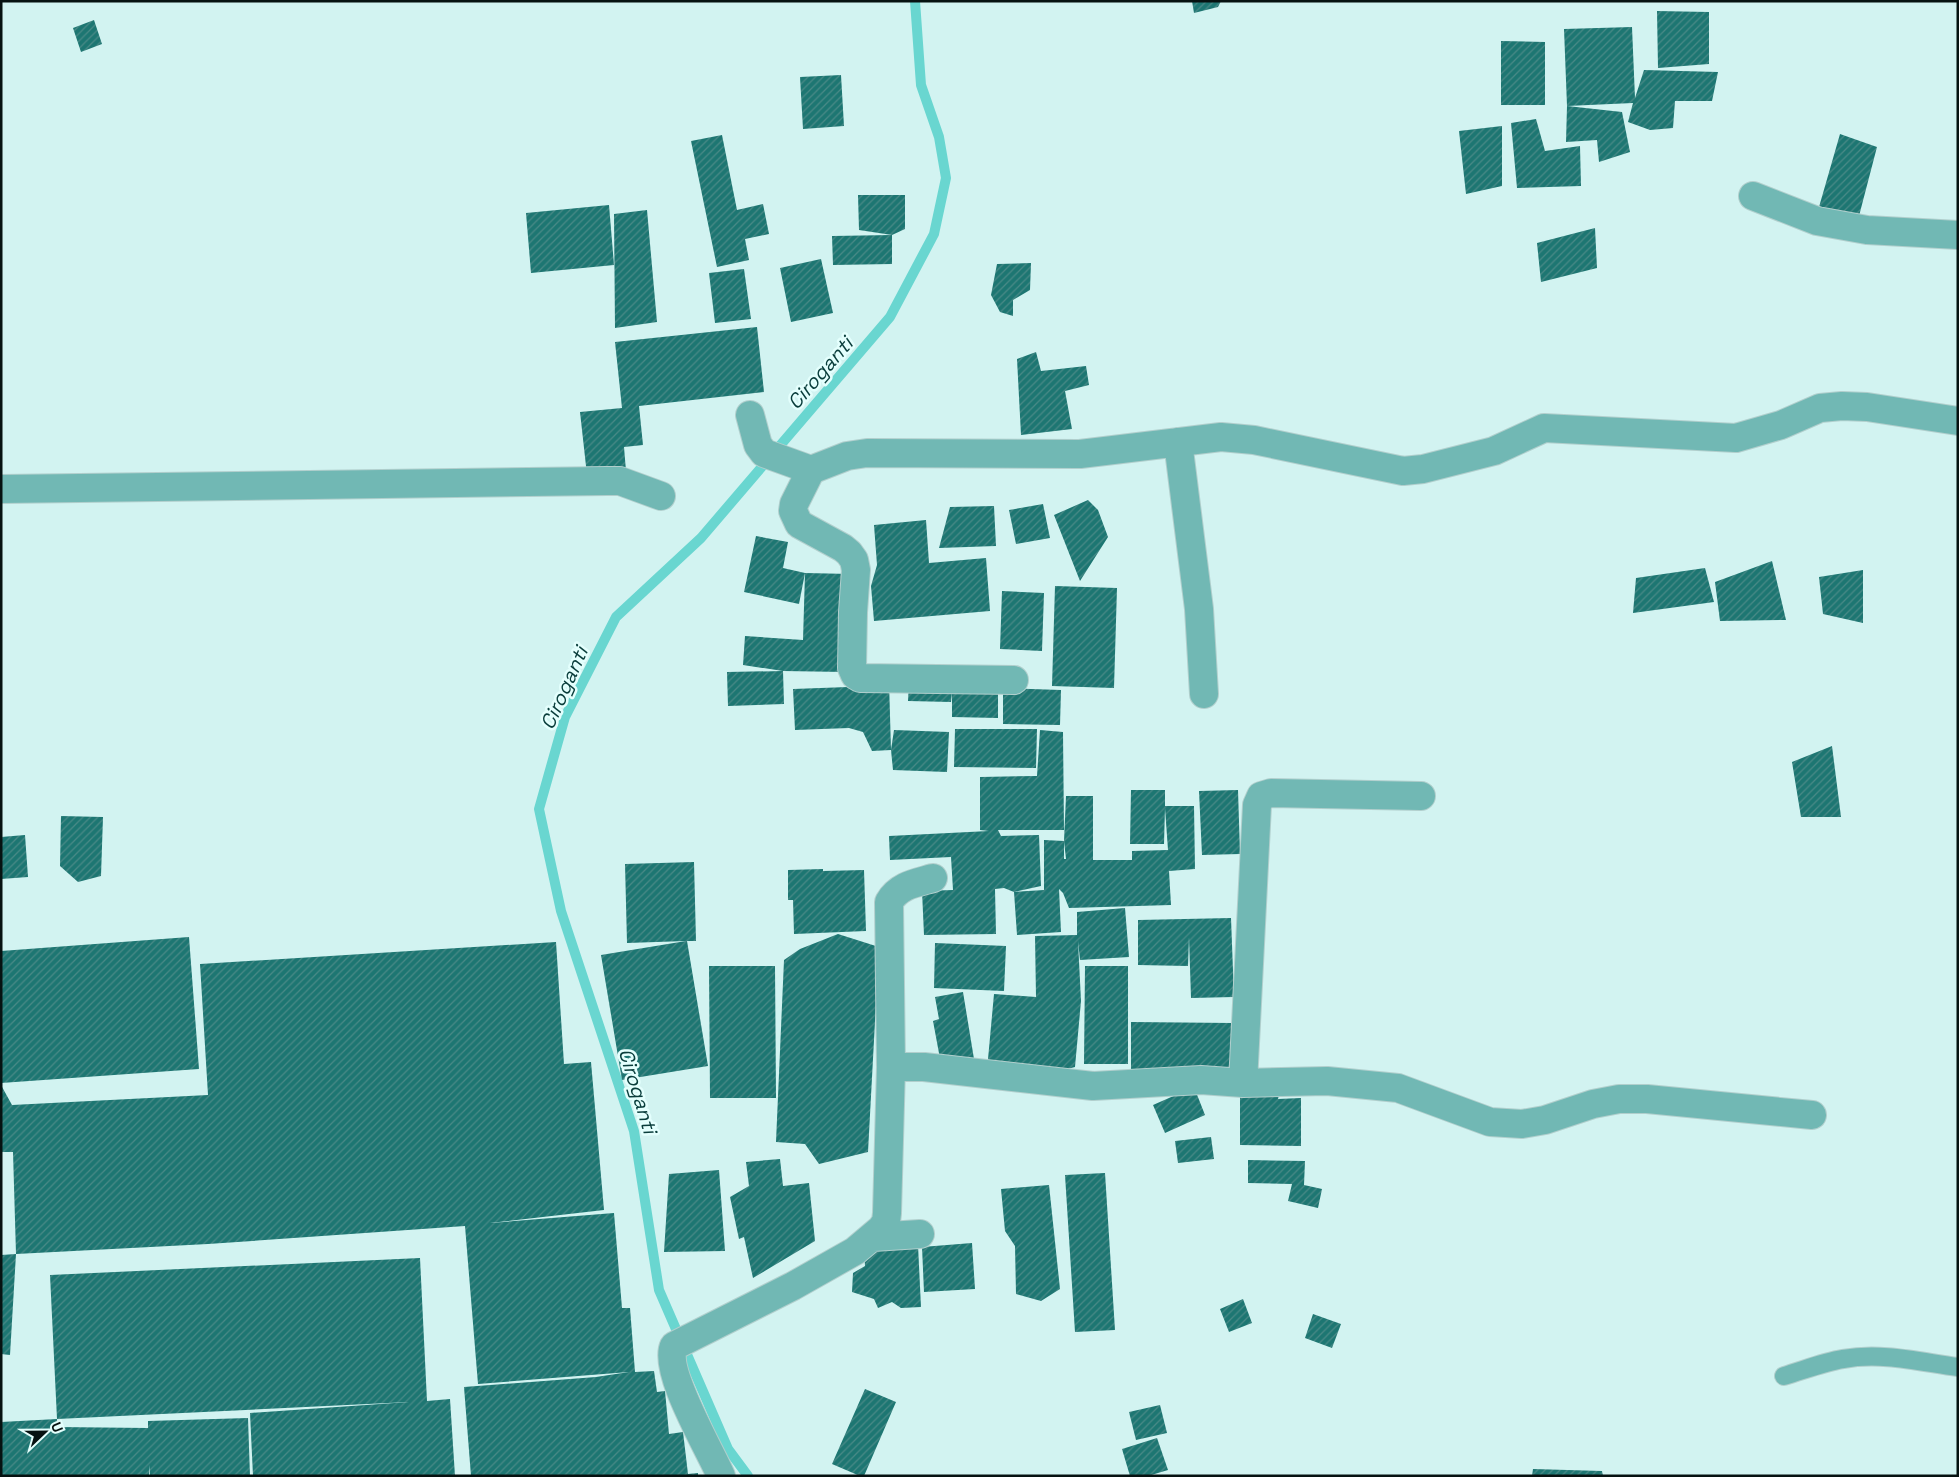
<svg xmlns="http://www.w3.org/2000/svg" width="1959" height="1477" font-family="'Space Grotesk',sans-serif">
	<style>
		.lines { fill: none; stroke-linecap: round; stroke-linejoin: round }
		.stream { stroke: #69d6d0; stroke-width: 10 }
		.building { fill: url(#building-hatch) }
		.lane-casing { stroke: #b1cfcd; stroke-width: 20 }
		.street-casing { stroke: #b1cfcd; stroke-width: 30 }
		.lane { stroke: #71b8b4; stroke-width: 18 }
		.street { stroke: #71b8b4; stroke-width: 28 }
		.labels { text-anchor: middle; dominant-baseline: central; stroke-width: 5; stroke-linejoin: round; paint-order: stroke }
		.water-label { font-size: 20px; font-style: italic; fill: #093d3b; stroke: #e4fffd }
	</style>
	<defs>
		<pattern id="building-hatch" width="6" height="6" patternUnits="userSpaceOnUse" patternTransform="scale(1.25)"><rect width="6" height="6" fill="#1d7672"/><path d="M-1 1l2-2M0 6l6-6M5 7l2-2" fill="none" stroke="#4a8a87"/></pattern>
	</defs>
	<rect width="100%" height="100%" fill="#d2f3f1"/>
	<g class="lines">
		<path class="stream" d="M 748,1476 L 728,1449 L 659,1290 L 634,1131 L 561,911 L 539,809 L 565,717 L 616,617 L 701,538 L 890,317 L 934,234 L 946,178 L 939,137 L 921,85 L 915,1"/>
	</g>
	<path class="building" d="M 1192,1 L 1221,1 L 1218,7 L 1194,13 Z
		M 1657,11 L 1709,12 L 1709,64 L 1658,68 Z
		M 94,20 L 102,44 L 81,52 L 73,28 Z
		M 1632,27 L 1635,98 L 1644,70 L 1718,72 L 1712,101 L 1675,101 L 1673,128 L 1650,130 L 1628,122 L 1633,103 L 1567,106 L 1564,29 Z
		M 1501,41 L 1545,42 L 1545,105 L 1501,105 Z
		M 841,75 L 844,126 L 803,129 L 800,77 Z
		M 1567,106 L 1622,112 L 1630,152 L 1599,162 L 1597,140 L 1566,142 Z
		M 1536,119 L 1545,151 L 1580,146 L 1581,186 L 1517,188 L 1511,123 Z
		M 1502,126 L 1502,186 L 1466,194 L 1459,131 Z
		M 1840,134 L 1877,147 L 1859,216 L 1819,207 Z
		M 722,135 L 737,210 L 763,204 L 769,234 L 745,239 L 749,260 L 717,267 L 691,141 Z
		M 858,195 L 905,195 L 905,229 L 892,235 L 859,230 Z
		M 609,205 L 614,265 L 531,273 L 526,213 Z
		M 647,210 L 657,322 L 615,328 L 614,214 Z
		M 1595,228 L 1597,268 L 1541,282 L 1537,243 Z
		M 892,235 L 892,264 L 833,265 L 832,236 Z
		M 821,259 L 833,313 L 791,322 L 780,268 Z
		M 1031,263 L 1030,290 L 1013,300 L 1013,316 L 1000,312 L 991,295 L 997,264 Z
		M 744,269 L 751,319 L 715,323 L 709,273 Z
		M 757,327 L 764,392 L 639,406 L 643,445 L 624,447 L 626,471 L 587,475 L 580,412 L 622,408 L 615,342 Z
		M 1036,352 L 1041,371 L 1086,366 L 1089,385 L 1065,391 L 1072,429 L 1021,435 L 1017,359 Z
		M 1088,500 L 1098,510 L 1108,537 L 1080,581 L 1054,515 Z
		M 1043,504 L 1050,538 L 1016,544 L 1009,510 Z
		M 994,506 L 996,546 L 939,548 L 950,507 Z
		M 926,520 L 929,563 L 986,558 L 990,611 L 874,621 L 871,586 L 877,565 L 874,525 Z
		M 756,536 L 788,542 L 783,568 L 805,573 L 851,574 L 845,672 L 783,671 L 743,665 L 745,636 L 803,640 L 805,573 L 799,604 L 744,592 Z
		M 1772,561 L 1786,620 L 1720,621 L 1715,582 Z
		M 1705,568 L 1714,602 L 1633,613 L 1636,578 Z
		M 1863,570 L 1863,623 L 1823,614 L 1819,577 Z
		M 1055,586 L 1117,588 L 1114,688 L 1052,686 Z
		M 1002,591 L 1044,593 L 1042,651 L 1000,649 Z
		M 783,671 L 784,704 L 728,706 L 727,672 Z
		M 889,681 L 891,750 L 872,751 L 863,732 L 849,728 L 795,730 L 793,689 L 848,687 L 848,683 Z
		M 909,682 L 998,684 L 998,718 L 952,717 L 952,692 L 951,702 L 908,701 Z
		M 1003,688 L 1061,690 L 1060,725 L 1003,724 Z
		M 955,729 L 1037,729 L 1036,768 L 954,767 Z
		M 894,730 L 949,732 L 947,772 L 893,770 L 891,750 Z
		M 1040,730 L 1063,732 L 1064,830 L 998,830 L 1001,836 L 1039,835 L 1041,886 L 1014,892 L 1004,888 L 995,889 L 996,934 L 924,935 L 922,891 L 953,890 L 951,857 L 890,860 L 889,836 L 989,831 L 980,830 L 980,777 L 1037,776 Z
		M 1832,746 L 1841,817 L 1801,817 L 1792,762 Z
		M 1131,790 L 1165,790 L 1165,806 L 1194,806 L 1195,869 L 1169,871 L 1171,905 L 1069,908 L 1063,893 L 1059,889 L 1061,932 L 1017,935 L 1014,892 L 1044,890 L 1044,840 L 1064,841 L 1064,859 L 1066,859 L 1064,841 L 1066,796 L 1093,796 L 1093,860 L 1132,860 L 1132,851 L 1168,850 L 1165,808 L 1164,844 L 1130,844 Z
		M 1238,790 L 1240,854 L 1202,855 L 1199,791 Z
		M 61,816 L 103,817 L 101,876 L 78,882 L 60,866 Z
		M 25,835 L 28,877 L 1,879 L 1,837 Z
		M 694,862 L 696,941 L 687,941 L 708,1066 L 622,1080 L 601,955 L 686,941 L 627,943 L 625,864 Z
		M 823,869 L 823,871 L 864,870 L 866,931 L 794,934 L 793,900 L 788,900 L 788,870 Z
		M 1125,908 L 1129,957 L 1080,960 L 1078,941 L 1081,1001 L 1075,1067 L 1044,1075 L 987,1070 L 994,994 L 1036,997 L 1035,936 L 1077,935 L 1077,912 Z
		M 1231,918 L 1234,997 L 1191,998 L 1189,937 L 1188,966 L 1138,965 L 1138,920 Z
		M 838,934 L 879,947 L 868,1152 L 819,1164 L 805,1144 L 776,1142 L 784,960 L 800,949 Z
		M 189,937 L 199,1069 L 1,1083 L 1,951 Z
		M 556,942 L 564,1064 L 591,1062 L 604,1210 L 490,1223 L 614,1213 L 622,1308 L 630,1308 L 635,1372 L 654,1371 L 657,1392 L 665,1391 L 669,1434 L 683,1432 L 688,1474 L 698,1473 L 698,1476 L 471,1476 L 464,1387 L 596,1377 L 629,1372 L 478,1384 L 465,1226 L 208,1244 L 16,1254 L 13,1152 L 1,1152 L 1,1085 L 12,1105 L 208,1095 L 200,964 Z
		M 935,943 L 1006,946 L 1004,991 L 934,988 Z
		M 709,966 L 775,966 L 776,1098 L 710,1098 Z
		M 1085,966 L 1128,966 L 1128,1064 L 1084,1064 Z
		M 963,992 L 974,1059 L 941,1064 L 933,1021 L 939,1019 L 935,997 Z
		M 1131,1022 L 1232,1023 L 1232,1081 L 1131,1081 Z
		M 1194,1087 L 1205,1115 L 1165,1133 L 1153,1105 Z
		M 1279,1095 L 1278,1099 L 1301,1098 L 1301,1146 L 1240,1145 L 1240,1096 Z
		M 1211,1137 L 1214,1159 L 1178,1163 L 1175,1141 Z
		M 780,1159 L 783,1186 L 809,1183 L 815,1241 L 753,1278 L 744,1237 L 739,1239 L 730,1197 L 749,1186 L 746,1162 Z
		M 1248,1160 L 1305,1161 L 1304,1185 L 1322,1189 L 1318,1208 L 1288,1201 L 1292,1184 L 1248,1183 Z
		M 719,1170 L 725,1251 L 664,1252 L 669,1174 Z
		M 1105,1173 L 1115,1330 L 1075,1332 L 1065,1175 Z
		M 1049,1185 L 1060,1289 L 1041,1301 L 1016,1294 L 1015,1246 L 1005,1231 L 1001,1189 Z
		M 972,1243 L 975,1289 L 924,1292 L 922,1247 Z
		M 918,1245 L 921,1307 L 901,1308 L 892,1302 L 878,1308 L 874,1299 L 852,1292 L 853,1273 L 865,1266 L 864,1248 Z
		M 16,1254 L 10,1355 L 1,1354 L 1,1255 Z
		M 420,1258 L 427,1401 L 450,1399 L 455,1476 L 253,1476 L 250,1413 L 409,1402 L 57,1419 L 50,1275 Z
		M 1243,1299 L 1252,1323 L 1229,1332 L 1220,1309 Z
		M 1313,1314 L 1341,1324 L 1332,1348 L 1305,1338 Z
		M 865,1389 L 896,1402 L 864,1476 L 860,1476 L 832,1464 Z
		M 1160,1405 L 1167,1433 L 1136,1440 L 1129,1412 Z
		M 248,1418 L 250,1476 L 150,1476 L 150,1465 L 149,1476 L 1,1476 L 1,1422 L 57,1419 L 57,1427 L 148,1428 L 148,1421 Z
		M 1157,1438 L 1168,1470 L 1148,1476 L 1130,1476 L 1122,1449 Z
		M 1533,1469 L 1602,1471 L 1603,1476 L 1532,1476 Z"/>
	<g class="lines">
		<defs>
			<path id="lane" d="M 1784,1376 C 1804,1370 1824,1362 1843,1359 C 1882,1352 1920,1362 1958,1367"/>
			<path id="street" d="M 1753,196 L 1817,221 L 1867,230 L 1958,235
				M 750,415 L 758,445 L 764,453 L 811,470 L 847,456 L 867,453 L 1080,454 L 1221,437 L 1254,440 L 1403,471 L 1423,469 L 1494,451 L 1544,428 L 1736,438 L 1781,425 L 1820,408 L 1842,406 L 1867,407 L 1958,421
				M 1178,442 L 1199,609 L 1204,694
				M 811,470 L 794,504 L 793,511 L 799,524 L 843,548 L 849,553 L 854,560 L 856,570 L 853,612 L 852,668 L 855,675 L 860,678 L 1014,680
				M 1,489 L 607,481 L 620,481 L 661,496
				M 891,1067 L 889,902 C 899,885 916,883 933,878
				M 1243,1083 L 1257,805 L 1261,796 L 1271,793 L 1421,796
				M 873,1237 L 920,1234
				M 721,1476 C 710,1450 662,1370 674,1346 L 793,1286 L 855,1251 L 881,1229 L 886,1222 L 887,1213 L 891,1067 L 924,1067 L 1093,1086 L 1201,1080 L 1243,1083 L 1327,1081 L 1398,1088 L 1490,1122 L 1522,1124 L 1545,1120 L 1593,1104 L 1619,1099 L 1647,1099 L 1812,1115"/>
		</defs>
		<use href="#lane" class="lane-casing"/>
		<use href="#street" class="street-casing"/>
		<use href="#lane" class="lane"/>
		<use href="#street" class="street"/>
	</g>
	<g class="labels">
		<g class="water-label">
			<text transform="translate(820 373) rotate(-49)">Ciroganti</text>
			<text transform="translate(564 688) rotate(-66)">Ciroganti</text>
			<text transform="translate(638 1091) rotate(73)">Ciroganti</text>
		</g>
	</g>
	<rect width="1959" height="1477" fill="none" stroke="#061211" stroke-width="5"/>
	<g transform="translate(45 1432) rotate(68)" stroke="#e4fffd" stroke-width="4" paint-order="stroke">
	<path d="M0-4L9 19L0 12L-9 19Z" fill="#061211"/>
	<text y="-8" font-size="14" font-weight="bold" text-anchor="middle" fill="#061211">U</text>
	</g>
</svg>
